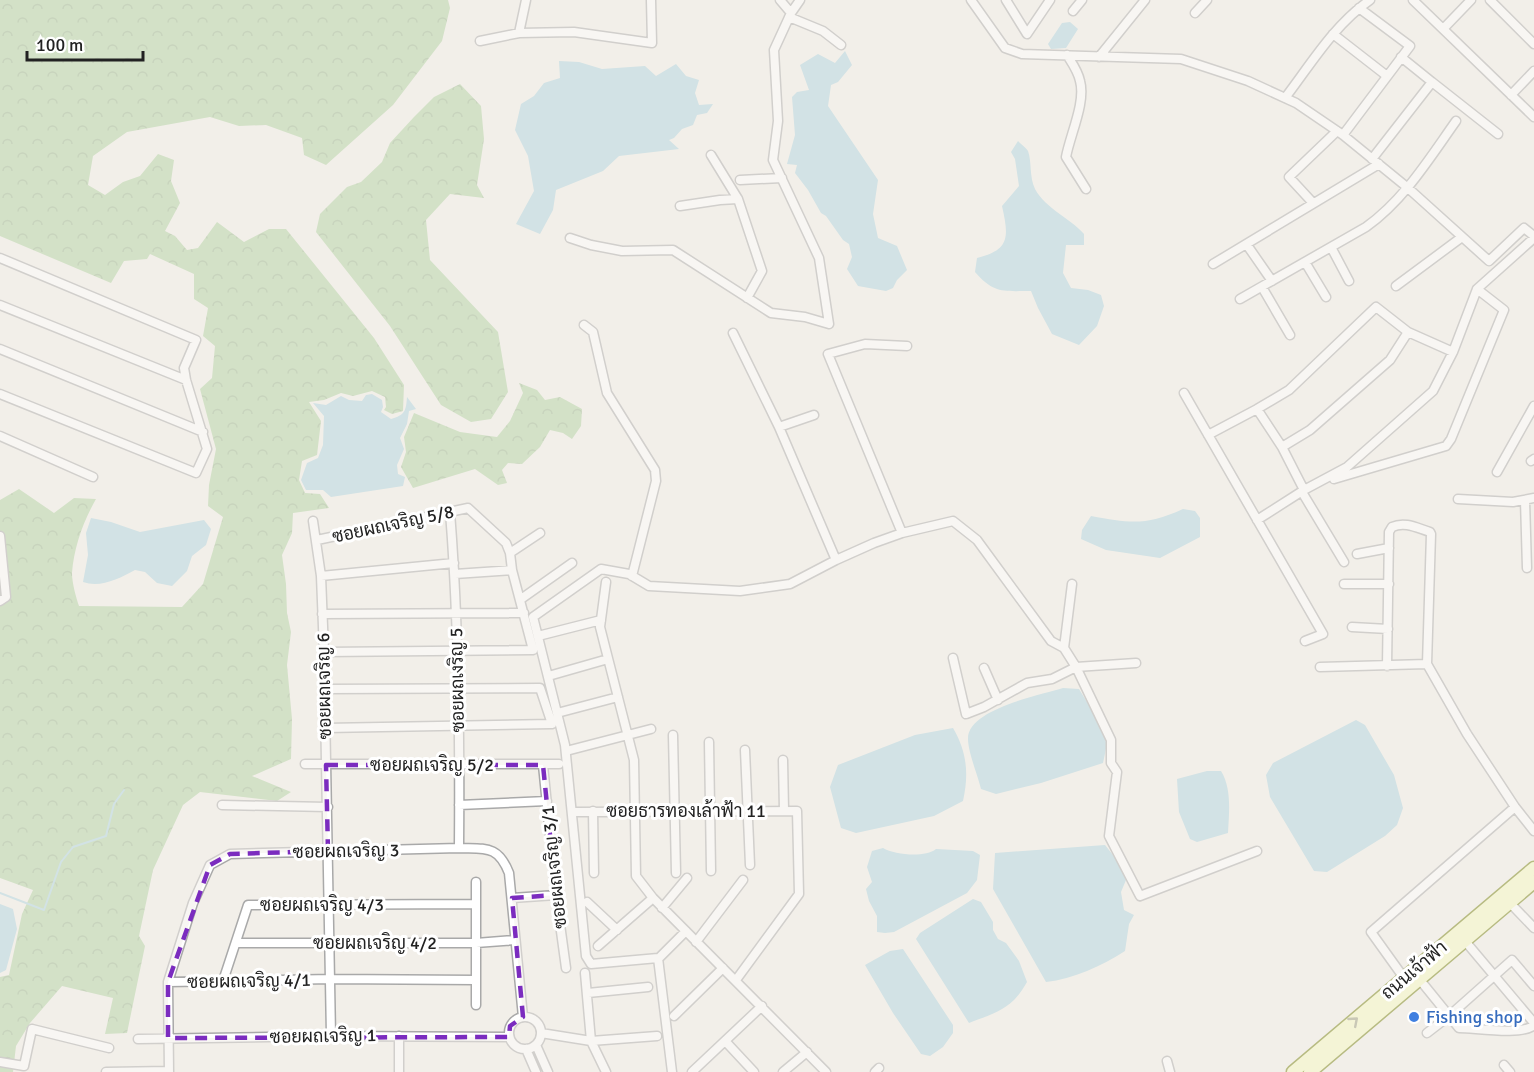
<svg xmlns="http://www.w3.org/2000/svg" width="1534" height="1072" font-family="Signika,Sarabun,sans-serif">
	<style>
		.forest { fill: url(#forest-crowns) }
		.water { fill: #aad3df }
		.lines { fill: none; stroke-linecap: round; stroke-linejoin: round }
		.stream { stroke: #aad3df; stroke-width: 2 }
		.minor-casing { stroke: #a9a9a9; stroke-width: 11 }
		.secondary-casing { stroke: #707d05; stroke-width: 15 }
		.minor { stroke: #fff; stroke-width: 8 }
		.secondary { stroke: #f7fabf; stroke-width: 12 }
		.oneway { stroke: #979978 }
		.marked { fill: none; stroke: #7b2cbf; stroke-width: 4.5; stroke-dasharray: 12 8; stroke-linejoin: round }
		.shop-dot { fill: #3f7fe0; stroke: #fff; stroke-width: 2 }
		.labels { text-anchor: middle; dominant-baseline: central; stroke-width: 6; stroke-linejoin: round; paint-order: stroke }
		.street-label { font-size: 18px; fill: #222; stroke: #fff }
		.shop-label { font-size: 18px; fill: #366cbe; stroke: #fff; text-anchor: start }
	</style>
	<defs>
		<pattern id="forest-crowns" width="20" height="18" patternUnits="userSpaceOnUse" patternTransform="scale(1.5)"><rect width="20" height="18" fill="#add19e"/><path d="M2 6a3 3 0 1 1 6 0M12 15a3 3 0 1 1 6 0" fill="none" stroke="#95b388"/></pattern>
	</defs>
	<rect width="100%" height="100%" fill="#f2efe9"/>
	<path class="forest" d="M 0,0 L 448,0 L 450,8 L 442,41 L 393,105 L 326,165 L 304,155 L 302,138 L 266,125 L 239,126 L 210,117 L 127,132 L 93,156 L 88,185 L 105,195 L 123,182 L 140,176 L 158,154 L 174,160 L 171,181 L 180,203 L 165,231 L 175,236 L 187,250 L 198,248 L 217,222 L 244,242 L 269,229 L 286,229 L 374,338 L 404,385 L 403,411 L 392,414 L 384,410 L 386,407 L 385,397 L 372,391 L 353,396 L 341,393 L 324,400 L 309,402 L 321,421 L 317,455 L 302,461 L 299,480 L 305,493 L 320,494 L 329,508 L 293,513 L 292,533 L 282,555 L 286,584 L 287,613 L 291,632 L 287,665 L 292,719 L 291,759 L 252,776 L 291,792 L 277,801 L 200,792 L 183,805 L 153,870 L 139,936 L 145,946 L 127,1033 L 105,1034 L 113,998 L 62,986 L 30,1023 L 16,1046 L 13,1072 L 0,1072 L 0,977 L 9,975 L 22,914 L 33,890 L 0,878 L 0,500 L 19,489 L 54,513 L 74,498 L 96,499 C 83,522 74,547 72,573 C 72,583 76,597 79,606 L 182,607 L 203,584 L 223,517 L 208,506 L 209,485 L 216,449 L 200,389 L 212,378 L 215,346 L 203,336 L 208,308 L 194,299 L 194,274 L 150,254 L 147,259 L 124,261 L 111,283 L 0,236 Z
		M 460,84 L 481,106 L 484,139 L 477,185 L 484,198 L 450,194 L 426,220 L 430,260 L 498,332 L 508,392 L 491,419 L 471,422 L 441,405 L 390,326 L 316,232 L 320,214 L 347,187 L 361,182 L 382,162 L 390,143 L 414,117 L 434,97 Z
		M 519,383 L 537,390 L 545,400 L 560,397 L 582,409 L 581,426 L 572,439 L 563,433 L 550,430 L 540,447 L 522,464 L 508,463 L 502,470 L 507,483 L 498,485 L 475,469 L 413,488 L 401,467 L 406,452 L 404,437 L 414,413 L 460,432 L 497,437 L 510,421 L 523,393 Z"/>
	<path class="water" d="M 1070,22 L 1078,29 L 1066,48 L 1051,49 L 1048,44 L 1062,23 Z
		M 845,51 L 852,65 L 838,82 L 831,85 L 828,106 L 878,180 L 873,214 L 878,238 L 897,246 L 907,270 L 897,280 L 893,288 L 886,291 L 858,286 L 847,269 L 852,257 L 849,244 L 843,240 L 826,216 L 821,213 L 808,190 L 795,173 L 797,165 L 787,164 L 795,135 L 792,97 L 797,92 L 809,90 L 800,65 L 818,54 L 835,63 Z
		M 559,61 L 579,62 L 602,69 L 645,66 L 656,76 L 676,64 L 686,76 L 699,80 L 695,93 L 699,105 L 713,104 L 707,113 L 697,115 L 693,125 L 682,129 L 674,138 L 669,140 L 679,149 L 619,156 L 603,171 L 556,190 L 553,210 L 540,234 L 516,224 L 534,191 L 528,156 L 515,130 L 521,104 L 534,96 L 544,83 L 560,78 Z
		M 1018,141 C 1021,144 1026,148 1028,151 C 1032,162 1029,177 1035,189 C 1046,209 1070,218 1084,234 L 1084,245 L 1066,245 L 1063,273 L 1071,288 L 1088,290 L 1101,295 L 1104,306 L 1097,326 L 1079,345 L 1052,334 L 1038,308 L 1031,291 C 1004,291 994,294 975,272 L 977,258 C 1010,250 1009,237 1002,206 L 1019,186 L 1015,159 L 1011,152 Z
		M 372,394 L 382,400 L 383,407 L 381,412 L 391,419 C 405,415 406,411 407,397 L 416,409 L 409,411 L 407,424 L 400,438 L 404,449 L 397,465 L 398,474 L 405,477 L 403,486 L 331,497 L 323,490 L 306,490 L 301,480 L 307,463 L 318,458 L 323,445 L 324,416 L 313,403 L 326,405 L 341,396 L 349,400 L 362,401 L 366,395 Z
		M 1183,509 L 1195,511 L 1200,518 L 1200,537 L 1160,558 L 1106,550 L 1081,539 L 1082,530 L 1091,516 C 1130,523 1146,526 1183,509 Z
		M 91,518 L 111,522 L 140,532 L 204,520 L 211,529 L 206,545 L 192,556 L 187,571 L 172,586 L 157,583 L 145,572 L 135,570 C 119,579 100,588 83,582 L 88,555 L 86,533 Z
		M 1063,688 L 1079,689 L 1095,715 L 1107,744 L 1103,763 L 1041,783 L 996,794 L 981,789 C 978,776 968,752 968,739 C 967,709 1041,695 1063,688 Z
		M 1356,720 L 1365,725 L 1394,775 L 1403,808 L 1397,825 L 1385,836 L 1327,872 L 1314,871 L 1270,797 L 1266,775 L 1273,763 Z
		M 953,728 C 967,752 969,774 963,801 L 934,816 L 856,833 L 841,828 L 830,787 L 838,765 L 915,735 Z
		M 1207,771 L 1221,771 C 1232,789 1229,812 1228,833 L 1197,842 L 1190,839 L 1179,812 L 1177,779 Z
		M 1105,845 L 1117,860 L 1126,880 L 1121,892 L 1124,910 L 1134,915 L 1129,924 L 1125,951 C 1102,966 1073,979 1046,982 L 993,889 L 995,853 Z
		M 883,848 C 895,855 925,858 936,849 L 973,851 L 980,855 L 977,880 L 967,893 L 894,932 L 885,933 L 877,932 L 877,916 L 869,901 L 866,889 L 872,882 L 867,867 L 872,851 Z
		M 973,899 L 981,902 L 993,922 L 993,930 L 998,939 L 1006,943 L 1019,961 L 1027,982 C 1012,1009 997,1012 969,1023 L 916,939 L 920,933 Z
		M 0,904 L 13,909 L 17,929 L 6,970 L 0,973 Z
		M 903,949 L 953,1025 L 953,1033 L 943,1047 L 930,1056 L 921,1054 L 893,1013 L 865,965 L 890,951 Z"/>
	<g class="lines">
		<path class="stream" d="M 0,893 L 44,910 L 61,862 L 73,847 L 106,836 L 114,804 L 124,790"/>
		<defs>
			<path id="minor" d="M 780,0 L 791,13
				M 971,0 L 1005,48 L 1022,54 L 1181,59 L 1248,81 L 1296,103 L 1343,135 L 1408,188 L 1489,261 L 1524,228 L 1534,236
				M 1006,0 L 1027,34 L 1050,0
				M 1413,0 L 1534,117
				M 1490,0 L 1534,44
				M 1073,11 L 1082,0
				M 1195,13 L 1207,0
				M 789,17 L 823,31 L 841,45
				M 1444,28 L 1471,0
				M 519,33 L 526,0
				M 1333,34 L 1387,76
				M 480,41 L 519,33 L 574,32 L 652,43 L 651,0
				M 1067,55 C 1072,63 1078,71 1080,81 C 1086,102 1070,135 1066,157 L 1086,189
				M 1099,57 L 1145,0
				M 1432,82 L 1498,134
				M 1511,95 L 1534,71
				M 1285,98 C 1311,64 1334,25 1370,0
				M 1343,135 L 1410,46 L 1359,8
				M 711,155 L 738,199 L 762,271 L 747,298
				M 1372,159 L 1432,82 L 1401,57
				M 740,180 L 782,178
				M 1313,203 L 1289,177 L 1337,131
				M 680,206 L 720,200 L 738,199
				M 570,238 L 591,245 L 622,251 L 673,250 L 771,313 L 805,317 L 829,324 L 819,258 L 773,160 L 778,121 L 774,50 L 791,13 L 800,0
				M 1247,245 L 1272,281
				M 1331,247 L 1349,281
				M 0,258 L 196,340 L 184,368 L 186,380 L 207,449 L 196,473 L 0,394
				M 1305,262 L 1326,297
				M 1213,264 L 1379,164
				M 1396,286 L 1462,237
				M 1262,287 L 1290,335
				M 1240,299 L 1366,227 C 1404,200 1429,159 1456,121
				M 0,305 L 186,380
				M 584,325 L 593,332 L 607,393 L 655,470 L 656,481 L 632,576
				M 733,333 L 779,427 L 836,560
				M 0,349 L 203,432
				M 1184,393 L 1323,634 L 1305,641
				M 1257,409 L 1282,447 L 1304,490
				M 779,427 L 814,415
				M 1208,435 L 1257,409 L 1289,390 L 1376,307 L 1408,332 L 1453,352
				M 0,436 L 93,477
				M 1282,447 L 1310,430 L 1390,360 L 1408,332
				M 1531,461 L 1534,459
				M 1497,472 L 1534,406
				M 1334,479 L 1446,446 L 1451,439 L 1504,310 L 1477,289
				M 1302,492 L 1344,562
				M 1458,499 L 1513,502 L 1534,498
				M 1525,500 L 1527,568
				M 450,512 C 459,624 460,736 459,848
				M 1257,520 L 1304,490 L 1347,467 L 1433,391 L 1453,352 L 1477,289 L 1534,238
				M 313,521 L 321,576 L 324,652 L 331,1036
				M 902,533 L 828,354 L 865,344 L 907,346
				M 0,536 L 6,597 L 0,601
				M 317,540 L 468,508 L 506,543 L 510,553 L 512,570 L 533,650 L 324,652
				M 510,553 L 540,533
				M 1357,554 L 1389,548
				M 455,574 L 512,570
				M 321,576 L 454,563
				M 606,582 L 600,627 L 634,760 L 636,876 L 653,898 L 826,1072
				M 1344,584 L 1389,584
				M 521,599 L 572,563
				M 322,614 L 524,613
				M 1352,627 L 1388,629
				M 542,635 L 601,620
				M 1064,648 L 1072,584
				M 953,658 L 966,714 L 984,707 L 1027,683 L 1052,679 L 1076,667 L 1136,663
				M 1387,666 L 1389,532 L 1392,527 C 1405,521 1417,528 1430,532 L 1431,534 L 1427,664
				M 1320,667 L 1427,664 L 1467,734 L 1515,807 L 1534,831
				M 984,668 L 998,700
				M 552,675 L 608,659
				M 325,689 L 540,688 L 552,724 L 325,728
				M 561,712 L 618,697
				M 673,735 L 676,873
				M 709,742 L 711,871
				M 570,750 L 651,729
				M 745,750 L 750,865
				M 783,760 L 784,810
				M 305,764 L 559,764
				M 543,765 L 556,895 L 566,968
				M 222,805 L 328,807
				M 459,805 L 547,801
				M 593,811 L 594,873
				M 575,812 L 797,811 L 799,894 L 736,980
				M 512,898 L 556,895
				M 587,902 L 617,930
				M 1510,903 L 1534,928
				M 662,908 L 687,878
				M 1465,941 L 1534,1023
				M 696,942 L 743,880
				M 236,943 L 476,943 L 515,940
				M 598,946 L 653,898
				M 660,957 L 686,931
				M 585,973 L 591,1041 L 606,1072
				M 1404,978 L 1371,932 L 1515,807
				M 1420,980 L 1459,1028 C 1475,1028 1523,1036 1534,1025
				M 223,981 L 248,905 L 476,904
				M 168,982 L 331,979 L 476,980
				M 588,993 L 648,987
				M 476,1005 L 476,882
				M 674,1016 L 723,968
				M509 1033a16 16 0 1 1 32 0a16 16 0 1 1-32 0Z
				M 541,1033 L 591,1041 L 657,1036
				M 1427,1033 L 1449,1016 L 1512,960 L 1534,986
				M 399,1036 L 399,1072
				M 138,1039 L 331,1036 L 509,1037
				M 726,1042 L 754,1072
				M 536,1045 L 548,1072
				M 526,1049 L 536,1072
				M 1167,1061 L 1170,1072
				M 0,1062 L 24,1066 L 32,1029 L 109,1048
				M 1504,1065 L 1510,1072
				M 106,1072 L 169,1071
				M 169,1072 L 168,982 L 193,903 L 210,865 L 230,854 L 459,848 C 486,849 498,845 509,873 L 523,1017
				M 672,1072 L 658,958 L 591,964 L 586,956 L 565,745 L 533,617 L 601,569 L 629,574 L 649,586 L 740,591 L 790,584 L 836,560 L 874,543 L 902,533 L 953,521 L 977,540 L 1051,641 L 1064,648 L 1076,667 L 1111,740 L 1111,763 L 1117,772 L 1109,836 L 1140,896 L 1257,851
				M 692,1072 L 762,1006
				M 783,1072 L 807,1052
				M 875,1072 L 879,1068"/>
			<path id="secondary" d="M 1293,1072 L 1534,868
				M 1310,1072 L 1534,882"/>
		</defs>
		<use href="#minor" class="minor-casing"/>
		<use href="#secondary" class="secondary-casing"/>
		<use href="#minor" class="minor"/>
		<use href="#secondary" class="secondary"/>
	</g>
	<defs><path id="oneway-chevron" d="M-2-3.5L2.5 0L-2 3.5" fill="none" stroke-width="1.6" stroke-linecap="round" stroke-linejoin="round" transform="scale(1.5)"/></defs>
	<use class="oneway" href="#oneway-chevron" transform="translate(1354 1021) rotate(-41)"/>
	<path d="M0 0H1534V1072H0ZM 326,765 L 543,765 L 556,895 L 512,898 L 523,1017 L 510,1026 L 509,1037 L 168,1038 L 168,982 L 210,865 L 230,854 L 328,851 Z" fill="#f2efe9" fill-opacity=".55" fill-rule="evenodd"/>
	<path class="marked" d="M 326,765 L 543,765 L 556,895 L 512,898 L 523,1017 L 510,1026 L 509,1037 L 168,1038 L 168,982 L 210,865 L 230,854 L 328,851 Z"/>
	<circle class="shop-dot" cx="1414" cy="1017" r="6"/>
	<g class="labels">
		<g class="street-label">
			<text transform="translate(393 524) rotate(-12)">ซอยผถเจริญ 5/8</text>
			<text transform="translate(457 680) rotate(-91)">ซอยผถเงริญ 5</text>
			<text transform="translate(324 686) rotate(-91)">ซอยผถเจริญ 6</text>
			<text x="432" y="765">ซอยผถเจริญ 5/2</text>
			<text x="686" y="811">ซอยธารทองเล้าฟ้า 11</text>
			<text transform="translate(346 851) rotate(-1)">ซอยผถเจริญ 3</text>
			<text transform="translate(554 867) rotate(-96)">ซอยผถเจริญ 3/1</text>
			<text x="322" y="905">ซอยผถเจริญ 4/3</text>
			<text x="375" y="943">ซอยผถเจริญ 4/2</text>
			<text transform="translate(1414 970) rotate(-40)">ถนนเจ้าฟ้า</text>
			<text transform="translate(249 981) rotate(-1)">ซอยผถเจริญ 4/1</text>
			<text transform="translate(323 1036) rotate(-1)">ซอยผถเจริญ 1</text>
		</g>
		<g class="shop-label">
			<text x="1426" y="1017">Fishing shop</text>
		</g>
	</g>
	<path d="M27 51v9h116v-9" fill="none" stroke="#222222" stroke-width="3"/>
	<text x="36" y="51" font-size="18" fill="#222222" stroke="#ffffff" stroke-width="4.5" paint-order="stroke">100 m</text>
</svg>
